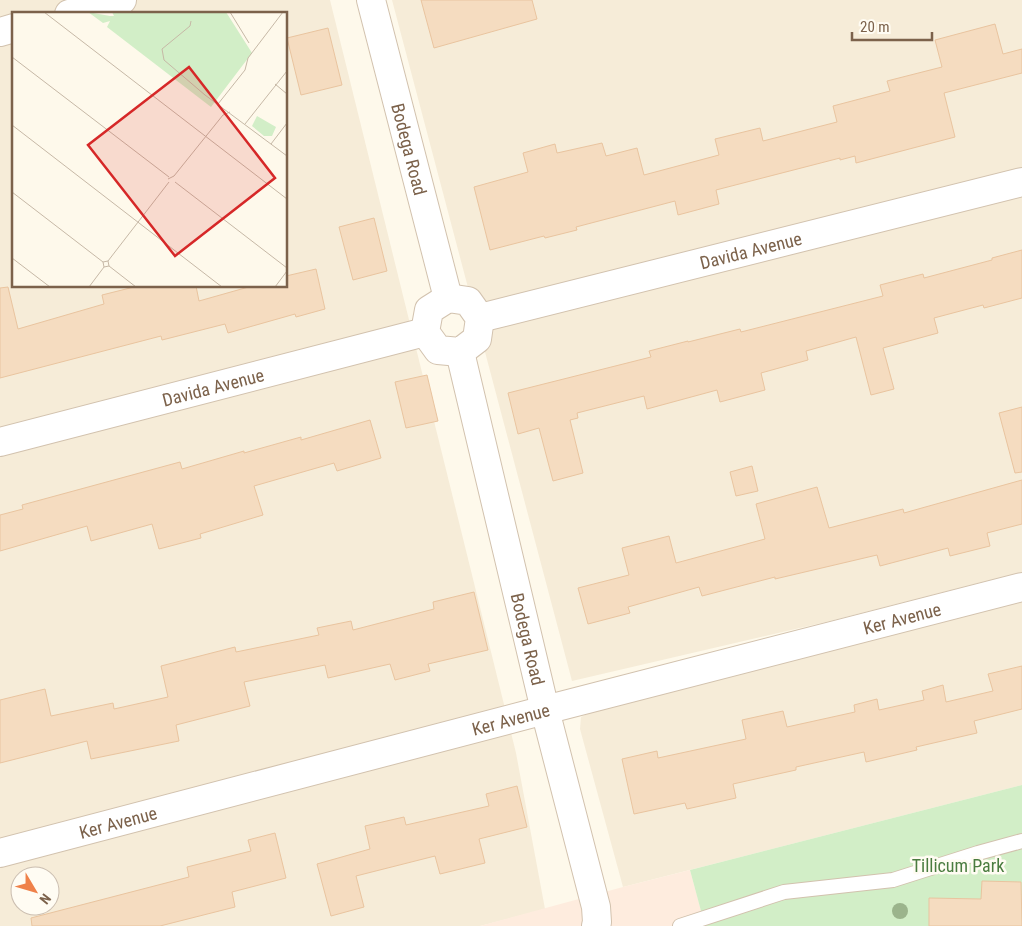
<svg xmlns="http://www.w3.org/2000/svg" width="1022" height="926" font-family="'Roboto Condensed',sans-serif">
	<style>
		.residential { fill: #f6ecd8; fill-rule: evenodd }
		.commercial { fill: #feecde }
		.green { fill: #d2eec7 }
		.building { fill: #f5dcc0; stroke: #e9c49f }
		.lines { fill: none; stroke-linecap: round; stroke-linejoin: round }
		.service-casing { stroke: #d2c2ae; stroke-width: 16 }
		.minor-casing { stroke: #d2c2ae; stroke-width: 30 }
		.service { stroke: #fff; stroke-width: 14 }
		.minor { stroke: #fff; stroke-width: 28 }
		.tree { fill: #9bb48c }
		.labels { text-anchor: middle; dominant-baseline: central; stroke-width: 5; stroke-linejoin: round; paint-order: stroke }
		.street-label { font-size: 18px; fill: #7c624b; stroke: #fffcf3 }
		.park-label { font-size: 18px; fill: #4a7c3f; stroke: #fffcf3 }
		.inset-road { fill: none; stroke: #c6b8a6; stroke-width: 1 }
		.view { fill: #d62828; fill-opacity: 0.15; stroke: #d62828; stroke-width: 2.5 }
		.inset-edge { fill: none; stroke: #7c624b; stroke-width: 2.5 }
	</style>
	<rect width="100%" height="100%" fill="#fef9eb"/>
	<path class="residential" d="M 0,0 L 330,0 L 516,753 L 545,909 L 480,926 L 0,926 ZM 14,14 L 286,14 L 286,286 L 14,286 ZM 20,876 L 50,876 L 50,906 L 20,906 Z
		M 392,0 L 1022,0 L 1022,572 L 830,621 L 572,681 Z
		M 1022,598 L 1022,785 L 623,887 L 580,729 L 581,717 L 600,708 Z"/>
	<path class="commercial" d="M 690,870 L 705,926 L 480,926 L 623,887 Z"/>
	<path class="green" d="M 1022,785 L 1022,926 L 705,926 L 690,870 Z"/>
	<path class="building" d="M 421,0 L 532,0 L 537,19 L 434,48 Z
		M 995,24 L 1003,54 L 1022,49 L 1022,73 L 944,93 L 955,137 L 856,163 L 855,156 L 840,160 L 840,158 L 716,190 L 719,204 L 678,215 L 675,201 L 576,227 L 577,230 L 545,238 L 544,236 L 490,250 L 474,187 L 528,172 L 523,153 L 555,144 L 557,153 L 602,143 L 606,156 L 637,148 L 644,175 L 719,155 L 715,139 L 760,128 L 763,141 L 837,122 L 833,106 L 890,91 L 887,81 L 942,67 L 935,40 Z
		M 328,28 L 342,85 L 301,95 L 287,38 Z
		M 374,218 L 387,271 L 353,280 L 339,227 Z
		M 1022,250 L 1022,298 L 984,308 L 983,305 L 934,318 L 938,333 L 883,348 L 894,389 L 871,395 L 856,337 L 806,351 L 808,360 L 761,373 L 765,390 L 720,402 L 717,390 L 647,409 L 644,396 L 577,413 L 578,418 L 570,420 L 583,473 L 553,481 L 539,428 L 518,434 L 508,393 L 651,357 L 649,351 L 688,341 L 688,342 L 740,329 L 741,332 L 883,296 L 880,285 L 923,274 L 924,278 L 992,260 L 992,258 Z
		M 316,269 L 325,309 L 296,317 L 295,314 L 228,333 L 225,324 L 162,340 L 161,336 L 0,378 L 0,288 L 8,287 L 18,329 L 104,304 L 102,295 L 138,286 L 196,286 L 199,301 L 252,286 L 286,286 L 286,276 Z
		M 427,375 L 438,421 L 406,428 L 395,382 Z
		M 1022,407 L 1022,472 L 1015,473 L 999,413 Z
		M 370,420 L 381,458 L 337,471 L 334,463 L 254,486 L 263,515 L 200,534 L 201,538 L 159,549 L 152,524 L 91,541 L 87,526 L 0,551 L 0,515 L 23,509 L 22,505 L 180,462 L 182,469 L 244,451 L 244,453 L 301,437 L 301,440 Z
		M 752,466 L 758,491 L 736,496 L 730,472 Z
		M 1022,480 L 1022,524 L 987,533 L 990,546 L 950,556 L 948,548 L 880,566 L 877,555 L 775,579 L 775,577 L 702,596 L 699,587 L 628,607 L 630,613 L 588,624 L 578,588 L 629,575 L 622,548 L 669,536 L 676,563 L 765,539 L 756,504 L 817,487 L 829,528 L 903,509 L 904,513 Z
		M 474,592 L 488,650 L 428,664 L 430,671 L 395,680 L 390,664 L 328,678 L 325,665 L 244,682 L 250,706 L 176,725 L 179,741 L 91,759 L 87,741 L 0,763 L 0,700 L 45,689 L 51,716 L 113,703 L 114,709 L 168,697 L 161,666 L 235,647 L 236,652 L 319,635 L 317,628 L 351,621 L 353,630 L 434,609 L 433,602 Z
		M 1022,666 L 1022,709 L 974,721 L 977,733 L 916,747 L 917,750 L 866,762 L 864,752 L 796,767 L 796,770 L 733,784 L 736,798 L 687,809 L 685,803 L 634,814 L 622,759 L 657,751 L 658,758 L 746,739 L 742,720 L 783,711 L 787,727 L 855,712 L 854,705 L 877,699 L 879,710 L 924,700 L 922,691 L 943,685 L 946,702 L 993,691 L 988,674 Z
		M 517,786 L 527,827 L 479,839 L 485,863 L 440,874 L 435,856 L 356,876 L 364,907 L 331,916 L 317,864 L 370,849 L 365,826 L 404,817 L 406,825 L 489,806 L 486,794 Z
		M 275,833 L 286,878 L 232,892 L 235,907 L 160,926 L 32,926 L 31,918 L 189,877 L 187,867 L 251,851 L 248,840 Z
		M 982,881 L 1021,882 L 1022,926 L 929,926 L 929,898 L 981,899 Z"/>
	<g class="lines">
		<defs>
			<path id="service" d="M 680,926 L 784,892 L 893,880 L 978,853 L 1022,841"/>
			<g id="minor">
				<path id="s1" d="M 371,0 L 448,298"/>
				<path d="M 69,14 L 122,0"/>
				<path d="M 0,32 L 14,28"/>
				<path d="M 448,298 L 468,301 L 480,318 L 477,339 L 460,352 L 438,350 L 425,332 L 429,310 Z"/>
				<path id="s2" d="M 480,318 L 1022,182"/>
				<path id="s3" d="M 460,352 L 545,710 L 596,907 L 597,922 L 596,926"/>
				<path id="s4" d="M 0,442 L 425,332"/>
				<path id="s5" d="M 0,853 L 545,710 L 1022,587"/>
			</g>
		</defs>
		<use href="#service" class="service-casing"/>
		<use href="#minor" class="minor-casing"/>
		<use href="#service" class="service"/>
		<use href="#minor" class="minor"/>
	</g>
	<circle class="tree" cx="900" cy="911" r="8"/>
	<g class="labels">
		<g class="street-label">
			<text stroke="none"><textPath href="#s1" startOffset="154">Bodega Road</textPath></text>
			<text stroke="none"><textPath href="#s2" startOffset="279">Davida Avenue</textPath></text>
			<text stroke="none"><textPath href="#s4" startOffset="220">Davida Avenue</textPath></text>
			<text stroke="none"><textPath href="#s5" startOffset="932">Ker Avenue</textPath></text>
			<text stroke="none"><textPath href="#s3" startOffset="295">Bodega Road</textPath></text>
			<text stroke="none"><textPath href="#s5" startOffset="528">Ker Avenue</textPath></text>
			<text stroke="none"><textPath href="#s5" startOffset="122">Ker Avenue</textPath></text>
		</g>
		<g class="park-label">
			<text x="958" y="865">Tillicum Park</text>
		</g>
	</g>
	<g transform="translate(12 12)">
		<rect width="275" height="275" fill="#fef9eb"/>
		<path d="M 76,0 L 98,4 L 102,4 L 100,0 L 214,0 L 240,41 L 199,95 L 95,15 L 98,9 L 91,11 ZM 245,104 L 264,115 L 260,124 L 252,124 L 240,114 Z" fill="#d2eec7"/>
		<path class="inset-road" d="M 32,0 L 275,187M 218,0 L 237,31M 179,9 L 178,14 L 150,37 L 152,48 L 193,83 L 275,144M 0,45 L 157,165M 263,72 L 275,82M 206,92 L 233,58 L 236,46 L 271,0M 233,112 L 275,59M 0,113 L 210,275M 259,132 L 275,111M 156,167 L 162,164 L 211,103 L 218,100M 163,170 L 275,256M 0,180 L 91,250M 0,246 L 38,275M 96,249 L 97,254 L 92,255 L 91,250 L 96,249 L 157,170M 97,254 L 124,275M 77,275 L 92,255M 263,275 L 275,259"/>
		<path class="view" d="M 177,55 L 263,166 L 163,244 L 76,133 Z"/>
		<rect width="275" height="275" class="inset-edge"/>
	</g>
	<g transform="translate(35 891) rotate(128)"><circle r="24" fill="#fffcf3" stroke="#cbbeb0"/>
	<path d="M0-4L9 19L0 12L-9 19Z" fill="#ef8149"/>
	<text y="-8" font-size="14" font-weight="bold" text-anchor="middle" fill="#7c624b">N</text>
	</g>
	<path d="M852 32v8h80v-8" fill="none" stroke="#7c624b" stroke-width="2.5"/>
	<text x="860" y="32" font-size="15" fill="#7c624b" stroke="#fffcf3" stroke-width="4" paint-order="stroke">20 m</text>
</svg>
